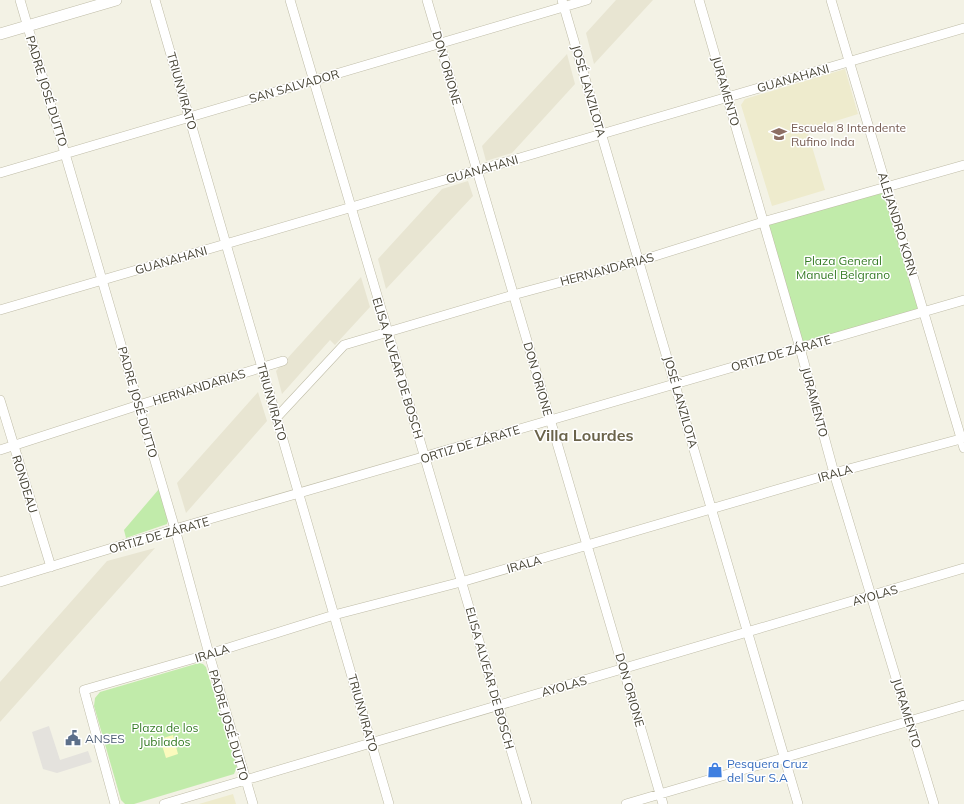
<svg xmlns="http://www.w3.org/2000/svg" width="964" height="804" font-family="Mulish,sans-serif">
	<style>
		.residential { fill: #e8e5d2 }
		.education { fill: #eeebcd }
		.green { fill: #c1ebaa }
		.sand { fill: #fbfabd }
		.parking { fill: #e4e2dd }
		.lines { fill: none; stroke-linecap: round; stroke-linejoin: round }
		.minor-casing { stroke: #bfbca7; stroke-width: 10 }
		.tertiary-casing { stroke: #bfbca7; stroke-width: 12 }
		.minor { stroke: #fff; stroke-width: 9 }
		.tertiary { stroke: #fff; stroke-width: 11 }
		.labels { text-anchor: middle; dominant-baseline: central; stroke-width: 3; stroke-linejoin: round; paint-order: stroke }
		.street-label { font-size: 12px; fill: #464334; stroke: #fff }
		.education-label { font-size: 12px; fill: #785e54; stroke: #fff; text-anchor: start }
		.park-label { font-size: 12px; fill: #347b24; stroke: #fff }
		.service-label { font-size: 12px; fill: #4e5e75; stroke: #fff; text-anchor: start }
		.shop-label { font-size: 12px; fill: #366cbe; stroke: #fff; text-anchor: start }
		.district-label { font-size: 16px; font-weight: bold; fill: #6a634a; stroke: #fff }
	</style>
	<rect width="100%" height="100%" fill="#f3f2e5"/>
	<path class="residential" d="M 616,0 L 653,0 L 594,64 L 586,33 Z
		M 567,54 L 575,84 L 512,153 L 486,161 L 482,146 Z
		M 468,181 L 473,196 L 386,289 L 378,259 L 442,189 Z
		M 361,277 L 370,307 L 335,345 L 330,340 L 282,394 L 276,371 Z
		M 258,392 L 267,421 L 186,513 L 177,483 Z
		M 155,548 L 65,649 L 0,722 L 0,682 L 107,561 Z"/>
	<path class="education" d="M 845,69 L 858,114 L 807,130 L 825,190 L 772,206 L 741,105 L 745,99 Z
		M 233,794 L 236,804 L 199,804 Z"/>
	<path class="green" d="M 887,188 L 924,312 L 800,348 L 763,222 Z
		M 159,489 L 168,520 L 167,524 L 126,538 L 124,530 Z
		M 199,663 L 203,664 L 206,667 L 237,767 L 234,774 L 134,804 L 125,804 L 121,800 L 94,706 L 95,698 L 100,692 Z"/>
	<path class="sand" d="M 173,735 L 178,754 L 166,758 L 160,739 Z"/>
	<path class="parking" d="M 49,726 L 60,760 L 88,751 L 92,762 L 57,773 L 43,769 L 32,732 Z"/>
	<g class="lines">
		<defs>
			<path id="minor" d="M 20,0 L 175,529 L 209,654 L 253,804
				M 155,0 L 389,804
				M 290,0 L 527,804
				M 427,0 L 663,804
				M 562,0 L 798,804
				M 699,0 L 800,348 L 834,473 L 934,804
				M 831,0 L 964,448
				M 0,173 L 587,0
				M 0,310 L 964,28
				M 0,400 L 51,567
				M 277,417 L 344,345 L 513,295 L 639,261 L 763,222 L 964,165
				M 0,450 L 139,405 L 283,361
				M 0,582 L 175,529 L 964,300
				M 115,804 L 84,690 L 209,654 L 334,615 L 461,582 L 834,473 L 964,438
				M 164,804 L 964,568
				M 626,804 L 964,705"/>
			<path id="tertiary" d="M 0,34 L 116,0"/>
		</defs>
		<use href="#minor" class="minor-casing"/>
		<use href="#tertiary" class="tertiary-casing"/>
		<use href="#minor" class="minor"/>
		<use href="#tertiary" class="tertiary"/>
	</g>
	<defs>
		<symbol id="school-bare" viewBox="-9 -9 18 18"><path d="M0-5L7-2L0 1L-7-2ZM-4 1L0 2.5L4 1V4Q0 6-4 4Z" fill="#8d6e63" stroke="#fff" stroke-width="2.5" paint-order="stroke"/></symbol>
		<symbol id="civic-bare" viewBox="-9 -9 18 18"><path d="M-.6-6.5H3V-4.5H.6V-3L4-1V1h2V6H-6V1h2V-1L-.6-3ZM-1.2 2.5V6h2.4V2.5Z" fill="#5c6f8a" stroke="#fff" stroke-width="2.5" paint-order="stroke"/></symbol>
		<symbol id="shop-bare" viewBox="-9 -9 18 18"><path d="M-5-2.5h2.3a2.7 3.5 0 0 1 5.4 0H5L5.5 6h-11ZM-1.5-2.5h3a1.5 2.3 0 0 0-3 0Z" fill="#3f7fe0" stroke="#fff" stroke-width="2.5" paint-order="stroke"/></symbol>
	</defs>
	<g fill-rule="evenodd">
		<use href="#school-bare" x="768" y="123" width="22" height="22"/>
		<use href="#civic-bare" x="62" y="727" width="22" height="22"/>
		<use href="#shop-bare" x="704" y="759" width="22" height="22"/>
	</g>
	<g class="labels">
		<g class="street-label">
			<text transform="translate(447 68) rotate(74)">DON ORIONE</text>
			<text transform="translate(793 78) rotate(-16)">GUANAHANI</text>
			<text transform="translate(294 86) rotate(-16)">SAN SALVADOR</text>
			<text transform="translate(47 91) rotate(73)">PADRE JOSÉ DUTTO</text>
			<text transform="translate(182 91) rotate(74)">TRIUNVIRATO</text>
			<text transform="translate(589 91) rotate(74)">JOSÉ LANZILOTA</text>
			<text transform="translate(726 91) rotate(74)">JURAMENTO</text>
			<text transform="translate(482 169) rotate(-16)">GUANAHANI</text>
			<text transform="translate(898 224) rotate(73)">ALEJANDRO KORN</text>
			<text transform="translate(171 260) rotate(-16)">GUANAHANI</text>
			<text transform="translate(607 269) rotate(-15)">HERNANDARIAS</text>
			<text transform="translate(781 353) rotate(-16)">ORTIZ DE ZÁRATE</text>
			<text transform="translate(398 368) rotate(73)">ELISA ALVEAR DE BOSCH</text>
			<text transform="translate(538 379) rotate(74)">DON ORIONE</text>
			<text transform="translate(199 387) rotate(-17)">HERNANDARIAS</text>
			<text transform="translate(138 402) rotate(74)">PADRE JOSÉ DUTTO</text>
			<text transform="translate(272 402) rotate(74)">TRIUNVIRATO</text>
			<text transform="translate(681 402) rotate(74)">JOSÉ LANZILOTA</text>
			<text transform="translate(815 402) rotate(75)">JURAMENTO</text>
			<text transform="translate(470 444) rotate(-17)">ORTIZ DE ZÁRATE</text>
			<text transform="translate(835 473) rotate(-16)">IRALA</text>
			<text transform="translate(25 484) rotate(73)">RONDEAU</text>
			<text transform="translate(159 535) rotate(-16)">ORTIZ DE ZÁRATE</text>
			<text transform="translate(524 564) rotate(-16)">IRALA</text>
			<text transform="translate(875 595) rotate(-16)">AYOLAS</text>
			<text transform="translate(212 653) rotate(-17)">IRALA</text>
			<text transform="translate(490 678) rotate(74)">ELISA ALVEAR DE BOSCH</text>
			<text transform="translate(564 686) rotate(-16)">AYOLAS</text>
			<text transform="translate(630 690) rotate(74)">DON ORIONE</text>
			<text transform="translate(363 713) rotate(74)">TRIUNVIRATO</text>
			<text transform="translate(907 713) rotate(73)">JURAMENTO</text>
			<text transform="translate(229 725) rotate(74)">PADRE JOSÉ DUTTO</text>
		</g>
		<g class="education-label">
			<text x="791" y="127">Escuela 8 Intendente<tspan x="791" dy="14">Rufino Inda</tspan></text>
		</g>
		<g class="park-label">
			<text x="843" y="260">Plaza General<tspan x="843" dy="14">Manuel Belgrano</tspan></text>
			<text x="165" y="727">Plaza de los<tspan x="165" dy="14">Jubilados</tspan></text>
		</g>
		<g class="service-label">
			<text x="85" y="738">ANSES</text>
		</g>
		<g class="shop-label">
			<text x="727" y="763">Pesquera Cruz<tspan x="727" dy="14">del Sur S.A</tspan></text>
		</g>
		<g class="district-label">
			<text x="584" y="435">Villa Lourdes</text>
		</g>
	</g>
</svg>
